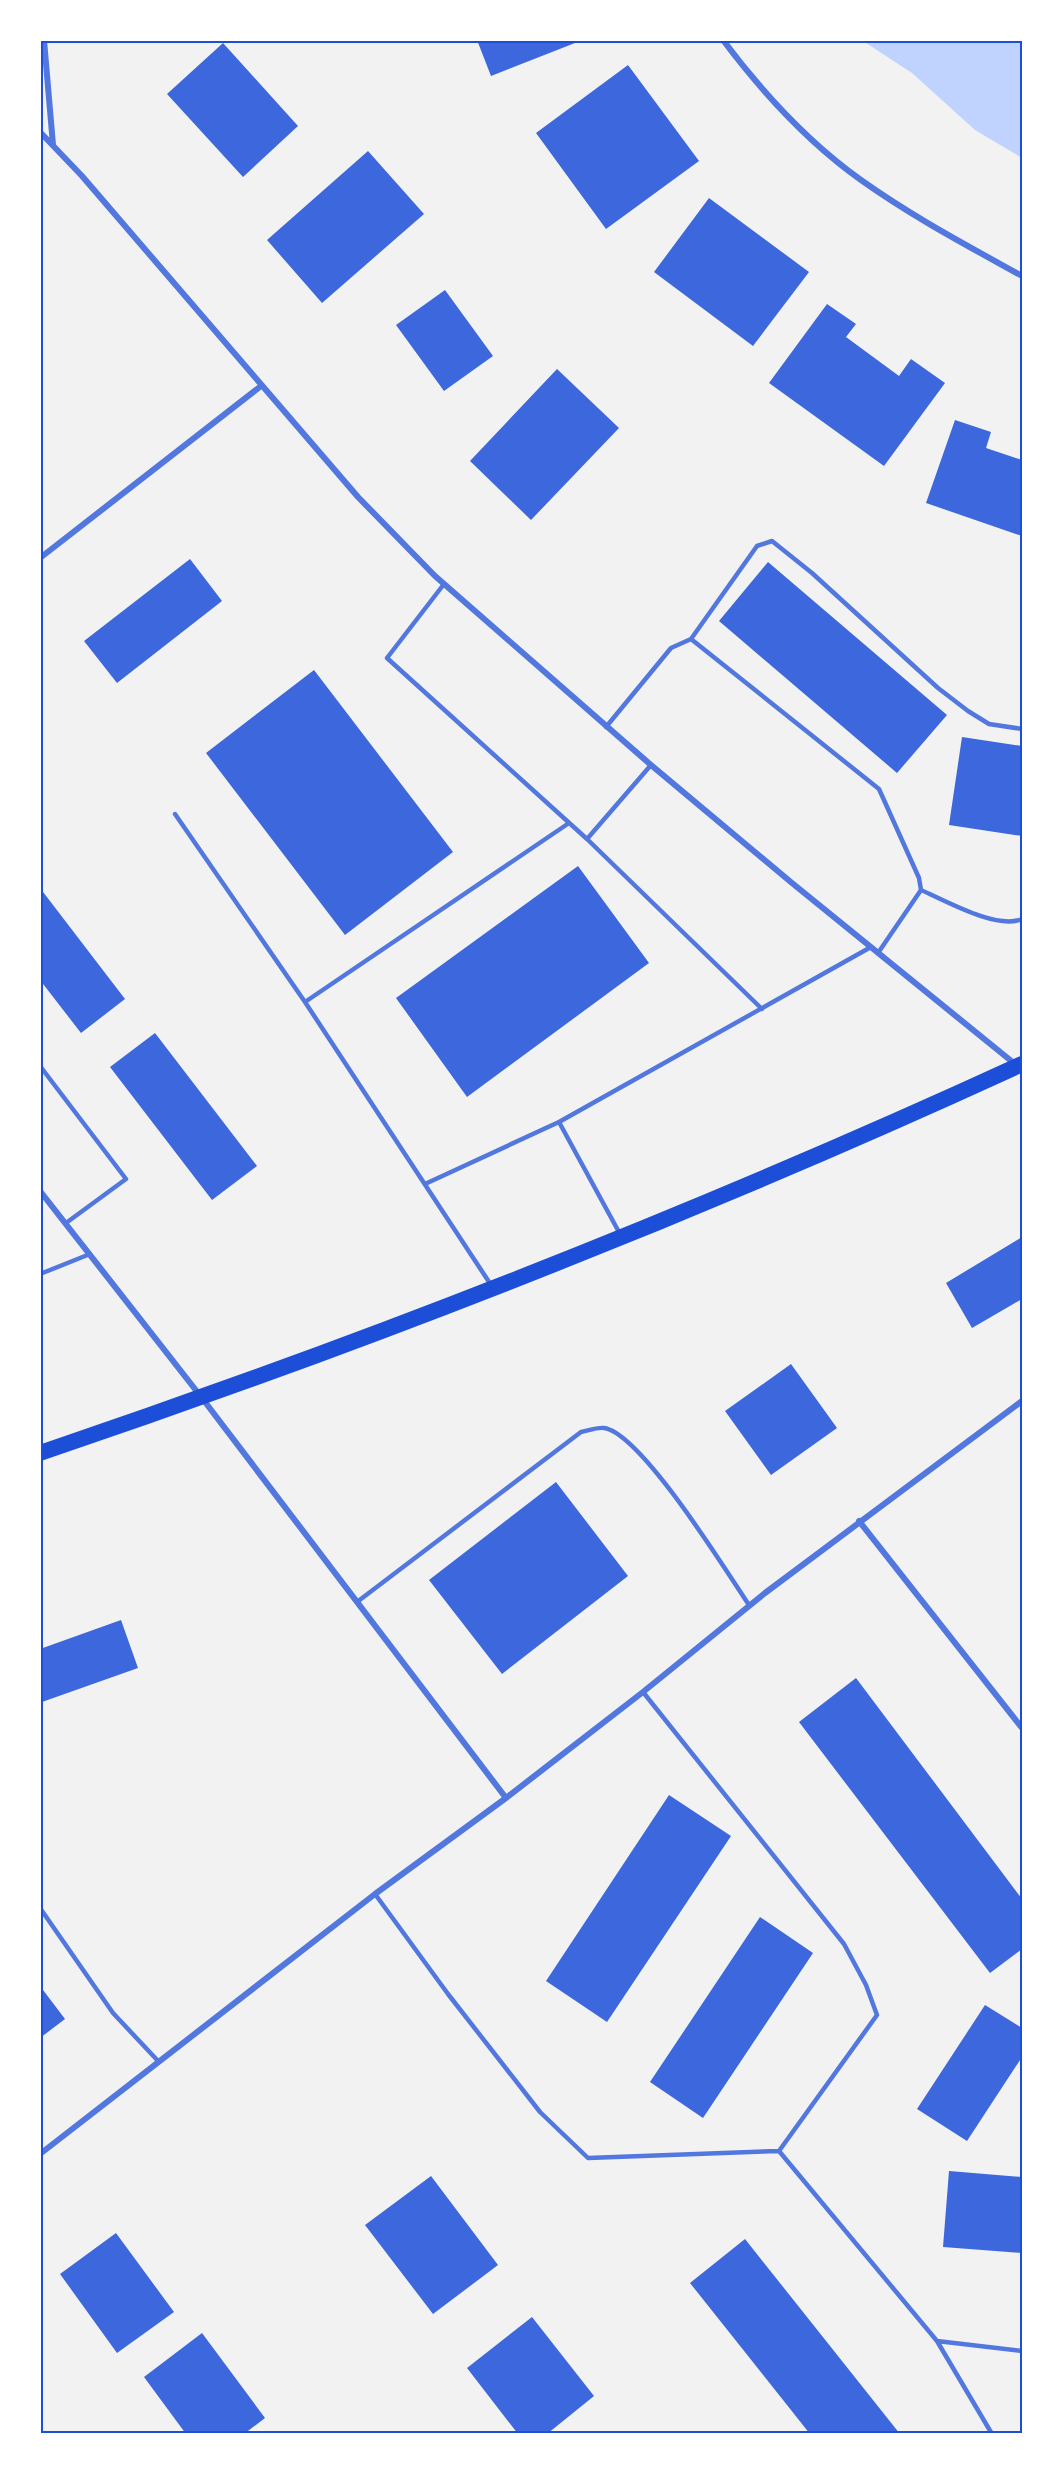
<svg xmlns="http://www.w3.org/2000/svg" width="1063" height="2474" font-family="'Fira Sans Condensed',sans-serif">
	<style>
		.water { fill: #bfd3fe }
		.building { fill: #3d67dc }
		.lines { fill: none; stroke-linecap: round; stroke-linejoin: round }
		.service { stroke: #5277de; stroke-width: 4.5 }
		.minor { stroke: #5277de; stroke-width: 6 }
		.trunk { stroke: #1d4ed8; stroke-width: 16 }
		.neatline { fill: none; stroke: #1d4ed8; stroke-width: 2 }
	</style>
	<rect width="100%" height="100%" fill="#f2f2f2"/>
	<path class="water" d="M 863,41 L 1022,41 L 1022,158 L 975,130 L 912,73 Z"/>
	<path class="building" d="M 477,40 L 574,40 L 575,43 L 491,76 Z
		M 223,43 L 298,126 L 243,177 L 167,94 Z
		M 628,65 L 699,161 L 606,229 L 536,133 Z
		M 368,151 L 424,214 L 322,303 L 267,240 Z
		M 709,198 L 809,272 L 753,346 L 654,272 Z
		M 445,290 L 493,356 L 444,391 L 396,325 Z
		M 827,304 L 856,324 L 846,337 L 899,376 L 911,359 L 945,383 L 884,466 L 769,383 Z
		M 557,369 L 619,428 L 531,520 L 470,461 Z
		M 955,420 L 991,432 L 986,448 L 1022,460 L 1022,536 L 926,503 Z
		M 190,559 L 222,601 L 117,683 L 84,641 Z
		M 768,562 L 947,715 L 897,773 L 719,621 Z
		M 314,670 L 453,852 L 345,935 L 206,753 Z
		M 962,737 L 1022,746 L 1022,836 L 949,825 Z
		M 578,866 L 649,963 L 467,1097 L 396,998 Z
		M 40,888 L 125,999 L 81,1033 L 40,980 Z
		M 155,1033 L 257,1166 L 212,1200 L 110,1067 Z
		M 1022,1237 L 1022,1299 L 972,1328 L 946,1283 Z
		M 791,1364 L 837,1428 L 771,1475 L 725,1411 Z
		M 556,1482 L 628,1576 L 502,1674 L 429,1580 Z
		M 121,1620 L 138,1668 L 42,1702 L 40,1649 Z
		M 856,1678 L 1022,1899 L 1022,1949 L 990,1973 L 799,1722 Z
		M 669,1795 L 731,1836 L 607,2022 L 546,1981 Z
		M 760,1917 L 813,1953 L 703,2118 L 650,2082 Z
		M 40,1986 L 65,2019 L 40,2038 Z
		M 985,2005 L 1022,2028 L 1022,2057 L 967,2141 L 917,2109 Z
		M 949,2171 L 1022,2177 L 1022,2253 L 943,2247 Z
		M 431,2176 L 498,2265 L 433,2314 L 365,2225 Z
		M 116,2233 L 174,2312 L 117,2353 L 60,2274 Z
		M 745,2239 L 900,2434 L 810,2434 L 690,2283 Z
		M 532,2317 L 594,2396 L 547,2434 L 518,2434 L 467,2368 Z
		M 202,2333 L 265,2418 L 244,2434 L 186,2434 L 144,2377 Z"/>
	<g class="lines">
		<path class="service" d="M 444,584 L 387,658 L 587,839
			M 691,639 L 757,546 L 772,541 L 812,573 L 938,688 L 968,711 L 989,724 L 1022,729
			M 606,727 L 671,648 L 691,639 L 879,789 L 919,878 L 921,890 L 878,953
			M 651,765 L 587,839 L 762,1009
			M 175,814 L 305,1002
			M 921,890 C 946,901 997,930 1022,919
			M 40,1066 L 126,1179 L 66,1223
			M 425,1184 L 559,1122
			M 620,1234 L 559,1122 L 871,947
			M 40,1274 L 90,1254
			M 491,1285 L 305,1002 L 569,823
			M 357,1602 L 581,1432 C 587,1431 597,1427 604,1428 C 641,1433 726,1571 749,1605
			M 375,1894 L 448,1994 L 540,2112 L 588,2158 L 779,2151 L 877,2015 L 866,1985 L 844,1944 L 643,1692
			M 40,1908 L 113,2013 L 159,2062
			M 779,2151 L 937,2341 L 992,2434
			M 937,2341 L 1022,2351"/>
		<path class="minor" d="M 44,40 L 53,145
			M 723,40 C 762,92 809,143 861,180 C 913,217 968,246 1022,276
			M 40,132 L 82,176 L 358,497 L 435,576 L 651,765 L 792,883 L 1015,1064
			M 40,558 L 261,386
			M 40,1191 L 202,1398 L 506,1798
			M 859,1521 L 1022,1728
			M 40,2154 L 375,1894 L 506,1798 L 643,1692 L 765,1593 L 1022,1401"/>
		<path class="trunk" d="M 40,1453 C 374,1340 702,1211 1022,1064"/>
	</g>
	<rect width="1063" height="2474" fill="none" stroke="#ffffff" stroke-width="84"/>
	<rect x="42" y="42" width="979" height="2390" class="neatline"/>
</svg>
